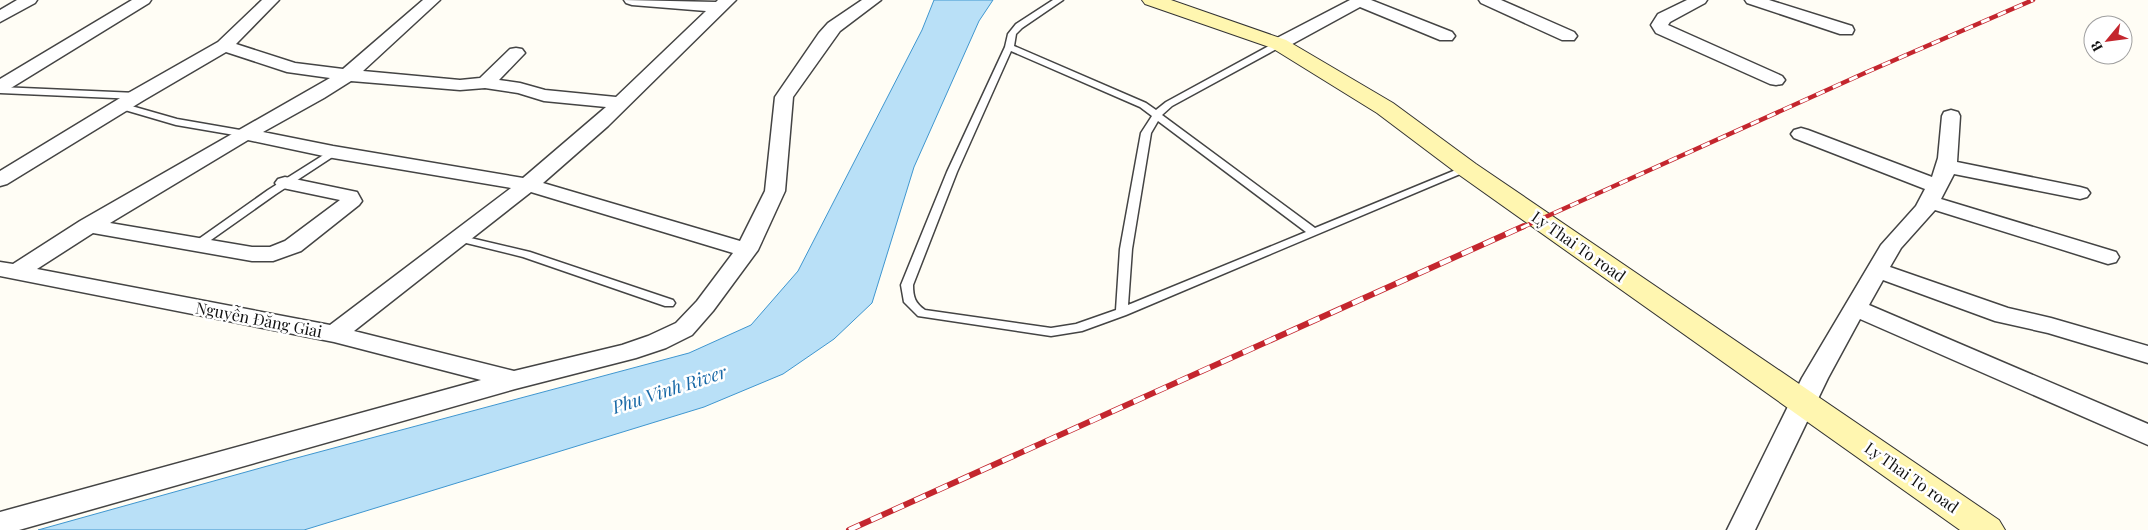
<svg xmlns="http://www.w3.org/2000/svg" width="2148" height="530" font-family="'Playfair Display',serif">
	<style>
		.water { fill: #b9e0f7; stroke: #3f96cf }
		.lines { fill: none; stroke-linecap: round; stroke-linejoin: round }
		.lane-casing { stroke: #444; stroke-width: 3 }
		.street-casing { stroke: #444; stroke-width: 3 }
		.secondary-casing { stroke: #333; stroke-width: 2 }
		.lane { fill: #fff; fill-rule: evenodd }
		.street { fill: #fff; fill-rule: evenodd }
		.secondary { fill: #fff6b0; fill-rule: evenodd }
		.rail-far1-casing { stroke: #c4262e; stroke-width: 4.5 }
		.rail-casing { stroke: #c4262e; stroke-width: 6 }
		.rail-far1 { stroke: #fff; stroke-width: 3; stroke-dasharray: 9; stroke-linecap: butt }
		.rail { stroke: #fff; stroke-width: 4.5; stroke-dasharray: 12; stroke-linecap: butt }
		.labels { text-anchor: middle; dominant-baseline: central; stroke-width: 5; stroke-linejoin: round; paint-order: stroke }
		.street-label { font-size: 16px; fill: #111; stroke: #fff }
		.water-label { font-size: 18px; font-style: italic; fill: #1768a6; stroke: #fff }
	</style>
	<rect width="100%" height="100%" fill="#fffdf5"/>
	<path class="water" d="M 934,0 L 993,0 L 979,21 L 914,167 L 872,303 L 834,339 L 783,374 L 704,407 L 304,530 L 38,530 L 289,460 L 689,353 L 751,325 L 798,271 L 922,30 Z"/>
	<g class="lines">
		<defs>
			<path id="lane" d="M 1053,0 L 1063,0 L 1022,28 L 1016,34 L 1014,46 L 1146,103 L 1156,110 L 1166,102 L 1276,42 L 1282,42 L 1282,46 L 1172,106 L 1162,115 L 1315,228 L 1463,167 L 1471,167 L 1472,169 L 1126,315 L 1082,331 L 1051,336 L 918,316 L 904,302 L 901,285 L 947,172 L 1005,47 L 1008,34 L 1016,24 ZM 1011,51 L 1140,107 L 1152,116 L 1141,133 L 1120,249 L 1116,310 L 1076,324 L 1051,328 L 925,310 C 915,303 913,297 913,285 L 957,172 ZM 1158,121 L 1306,232 L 1128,305 L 1132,249 L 1151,133 Z
				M 0,87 L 137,93 L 142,96 L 137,99 L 0,93 Z
				M 121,103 L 177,119 L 246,131 L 251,134 L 246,137 L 176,125 L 118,108 L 116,106 Z
				M 333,149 L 337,150 L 338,152 L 337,154 L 276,194 L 201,247 L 193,247 L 191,245 L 193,243 L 268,190 Z
				M 462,236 L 530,252 L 673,300 L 675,303 L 673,306 L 665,306 L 523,257 L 458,241 L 457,239 L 458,237 Z"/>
			<path id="street" d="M 17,0 L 37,0 L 35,3 L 0,22 L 0,10 Z
				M 132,0 L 151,0 L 149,3 L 6,91 L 0,92 L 0,79 Z
				M 262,0 L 279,0 L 236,44 L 295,63 L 343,69 L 423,0 L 440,0 L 363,71 L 460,80 L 480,78 L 510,49 L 516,48 L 522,49 L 525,53 L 499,80 L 520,83 L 545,90 L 616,97 L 706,11 L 632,5 L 626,3 L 624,0 L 716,2 L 718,0 L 736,0 L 608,126 L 543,183 L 740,241 L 765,191 L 775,97 L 819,33 L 828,23 L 862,0 L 881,0 L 840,31 L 793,97 L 785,191 L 758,250 L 713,311 L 692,335 L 666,348 L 636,358 L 515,389 L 19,530 L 0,530 L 0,512 L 481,380 L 334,342 L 0,276 L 0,262 L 13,264 L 80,221 L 330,78 L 287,72 L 226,52 L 144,100 L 7,184 L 0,186 L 0,171 L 130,92 L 218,42 ZM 351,81 L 460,90 L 485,88 L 518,93 L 544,101 L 606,107 L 523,178 L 333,146 L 263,132 L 324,98 ZM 248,140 L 333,158 L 511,188 L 330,325 L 37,269 L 93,233 L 252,261 L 273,261 L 301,251 L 359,205 L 362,201 L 357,192 L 285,177 L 278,179 L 275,183 L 278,187 L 340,200 L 285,241 L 270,247 L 252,247 L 110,223 ZM 531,192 L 733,253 L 697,301 L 676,323 L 648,336 L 622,345 L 514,371 L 354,331 Z
				M 1350,0 L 1371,0 L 1452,32 L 1455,36 L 1452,40 L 1440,40 L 1360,7 L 1285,48 L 1279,49 L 1273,48 L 1270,44 L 1273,40 Z
				M 1479,0 L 1501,0 L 1574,32 L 1577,36 L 1574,40 L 1562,40 L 1481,3 Z
				M 1687,0 L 1707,0 L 1705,3 L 1670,22 L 1668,25 L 1782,76 L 1785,80 L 1782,84 L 1776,85 L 1770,84 L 1656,33 L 1651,25 L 1658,14 Z
				M 1745,0 L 1769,0 L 1852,26 L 1854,30 L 1852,34 L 1840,34 L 1747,3 Z
				M 1951,110 L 1958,112 L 1960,116 L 1957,162 L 2080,187 L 2087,189 L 2090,193 L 2087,197 L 2080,199 L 1954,174 L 1941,199 L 2116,252 L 2119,257 L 2116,262 L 2108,264 L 1935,210 L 1901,248 L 1890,267 L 2008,308 L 2051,318 L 2148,346 L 2148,363 L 2048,333 L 1995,321 L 1883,280 L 1869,305 L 2148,424 L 2148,445 L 1860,319 L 1828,378 L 1755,530 L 1727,530 L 1802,378 L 1881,245 L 1916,206 L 1925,189 L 1794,138 L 1791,134 L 1794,130 L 1801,128 L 1808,130 L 1932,177 L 1938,158 L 1942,116 L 1944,112 Z"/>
			<path id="secondary" d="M 1142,0 L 1171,0 L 1286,40 L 1393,103 L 1476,164 L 1999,520 L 2005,530 L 1960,530 L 1458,174 L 1377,113 L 1272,48 L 1145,4 Z"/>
		</defs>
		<use href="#lane" class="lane-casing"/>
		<use href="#street" class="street-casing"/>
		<use href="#secondary" class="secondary-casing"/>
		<use href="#lane" class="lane"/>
		<use href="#street" class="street"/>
		<use href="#secondary" class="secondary"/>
		<defs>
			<path id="rail-far1" d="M 1521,228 L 1867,72 L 2033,0"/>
			<path id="rail" d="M 849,530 L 1524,226"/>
		</defs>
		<use href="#rail-far1" class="rail-far1-casing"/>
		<use href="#rail" class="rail-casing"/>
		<use href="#rail-far1" class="rail-far1"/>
		<use href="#rail" class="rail"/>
	</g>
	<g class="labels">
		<g class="street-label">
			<text transform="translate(1579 246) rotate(35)">Ly Thai To road</text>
			<text transform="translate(259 319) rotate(11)">Nguyễn Đăng Giai</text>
			<text transform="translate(1912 477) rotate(35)">Ly Thai To road</text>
		</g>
		<g class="water-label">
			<text transform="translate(669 389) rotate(-18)">Phu Vinh River</text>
		</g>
	</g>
	<g transform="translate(2108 40) rotate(241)"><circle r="24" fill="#ffffff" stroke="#a0a0a0"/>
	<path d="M0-4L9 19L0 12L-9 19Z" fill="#c4262e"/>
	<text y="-8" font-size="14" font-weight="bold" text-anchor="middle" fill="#111111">B</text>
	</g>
</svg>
